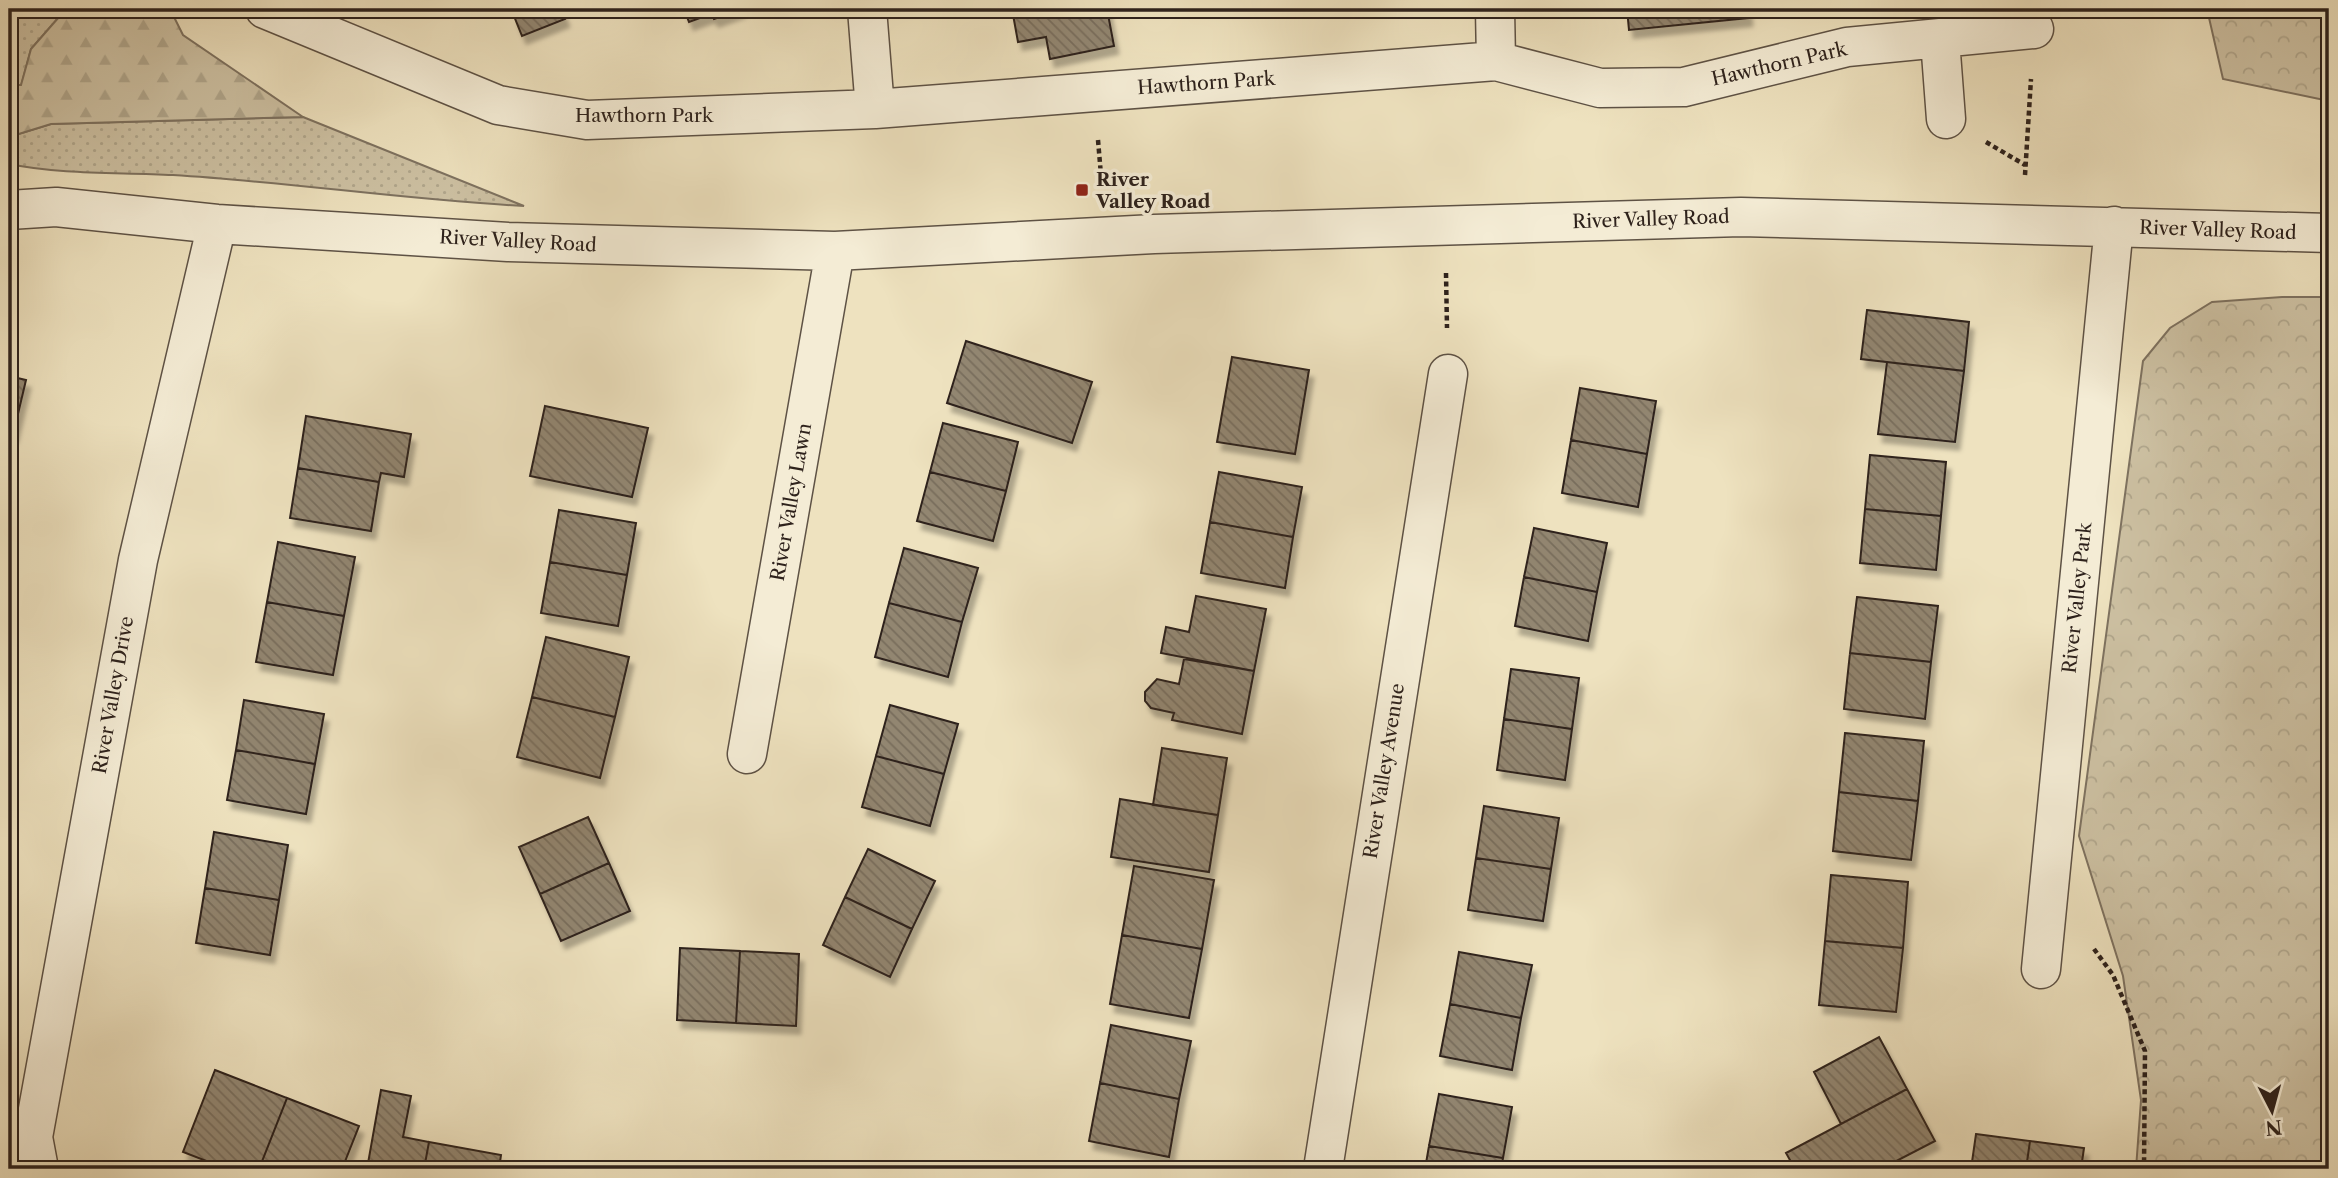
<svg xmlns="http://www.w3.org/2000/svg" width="2338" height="1178" font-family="'Libre Caslon Text',serif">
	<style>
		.grass { fill: url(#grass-dots); stroke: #7e7260; stroke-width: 2 }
		.forest { fill: url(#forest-firs); stroke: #7e7260; stroke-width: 2 }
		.park { fill: url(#park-crowns); stroke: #7e7260; stroke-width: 2 }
		.building { fill: url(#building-back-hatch); stroke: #2e221c; stroke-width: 2; filter: url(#shadow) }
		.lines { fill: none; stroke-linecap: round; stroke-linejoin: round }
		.minor-casing { stroke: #5e5245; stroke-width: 41 }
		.path { stroke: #2e221c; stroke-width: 4.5; stroke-dasharray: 5 3.5; stroke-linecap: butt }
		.minor { stroke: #f4ecd5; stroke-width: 38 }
		.poi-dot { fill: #8f2418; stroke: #f4ecd5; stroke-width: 2.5 }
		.labels { text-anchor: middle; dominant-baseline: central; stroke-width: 7; stroke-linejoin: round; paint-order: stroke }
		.street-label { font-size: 19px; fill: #2e221c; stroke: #f4ecd5 }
		.poi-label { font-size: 19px; font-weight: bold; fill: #2e221c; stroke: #f4ecd5; text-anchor: start }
	</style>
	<defs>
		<pattern id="grass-dots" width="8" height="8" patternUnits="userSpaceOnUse" patternTransform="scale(1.75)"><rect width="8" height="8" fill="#cdc1a3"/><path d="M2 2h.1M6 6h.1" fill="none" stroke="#b0a68c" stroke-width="1.8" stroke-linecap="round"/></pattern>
		<pattern id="forest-firs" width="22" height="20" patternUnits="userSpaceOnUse" patternTransform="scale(1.75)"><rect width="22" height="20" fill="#cdc1a3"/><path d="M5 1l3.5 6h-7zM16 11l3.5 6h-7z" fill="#b0a68c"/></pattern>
		<pattern id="park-crowns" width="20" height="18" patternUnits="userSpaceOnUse" patternTransform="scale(1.75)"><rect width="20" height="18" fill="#cdc1a3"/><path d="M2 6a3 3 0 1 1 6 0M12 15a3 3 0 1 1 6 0" fill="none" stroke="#b0a68c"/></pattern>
		<pattern id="building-back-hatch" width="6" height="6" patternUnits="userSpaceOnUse" patternTransform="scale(1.75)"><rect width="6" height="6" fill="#928671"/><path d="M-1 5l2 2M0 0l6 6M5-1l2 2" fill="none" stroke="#786d5c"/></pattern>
		<filter id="shadow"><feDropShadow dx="4.5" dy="8" stdDeviation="2" flood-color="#0004"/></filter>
	</defs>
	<rect width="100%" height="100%" fill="#eee2bf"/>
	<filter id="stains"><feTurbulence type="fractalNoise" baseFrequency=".00286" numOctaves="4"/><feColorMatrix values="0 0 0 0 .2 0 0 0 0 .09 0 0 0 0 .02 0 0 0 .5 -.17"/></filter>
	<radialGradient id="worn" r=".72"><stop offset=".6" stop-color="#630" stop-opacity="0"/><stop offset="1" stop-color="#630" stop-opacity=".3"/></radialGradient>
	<path class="grass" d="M 9,9 L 66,9 L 31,49 L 21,86 L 9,95 Z
		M 303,117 L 524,206 C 407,200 290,182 173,175 C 117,172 64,175 9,164 L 9,137 L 51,124 Z"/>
	<path class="forest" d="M 66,9 L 170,9 L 183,35 L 303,117 L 51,124 L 9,137 L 9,85 L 21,85 L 31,49 Z"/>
	<path class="park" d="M 2207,9 L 2329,9 L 2329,101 L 2223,79 Z
		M 2282,297 L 2329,297 L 2329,1169 L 2136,1169 L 2141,1100 L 2123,976 L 2079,836 L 2143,361 L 2170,328 L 2212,302 Z"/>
	<path class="building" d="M 533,9 L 561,9 L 565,19 L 522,36 L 514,16 Z
		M 684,9 L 742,9 L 714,19 L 711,14 L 689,22 Z
		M 1012,9 L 1107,9 L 1114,46 L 1050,59 L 1046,37 L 1018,42 Z
		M 1627,9 L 1747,9 L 1748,18 L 1629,30 Z
		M 1867,310 L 1969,322 L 1964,371 L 1861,359 Z
		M 966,341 L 1092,382 L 1072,443 L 947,403 Z
		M 1232,357 L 1309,370 L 1295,454 L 1217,442 Z
		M 1887,362 L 1964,371 L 1955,442 L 1878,434 Z
		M 9,376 L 26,380 L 13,435 L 9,434 Z
		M 1580,388 L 1656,401 L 1647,454 L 1571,440 Z
		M 545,406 L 648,428 L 632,497 L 530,476 Z
		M 306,416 L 411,434 L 404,477 L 381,473 L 379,482 L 298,468 Z
		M 943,423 L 1018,442 L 1006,491 L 930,472 Z
		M 1571,440 L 1647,454 L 1638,507 L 1562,493 Z
		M 1870,455 L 1946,462 L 1941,516 L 1865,509 Z
		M 298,468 L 379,482 L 371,531 L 290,518 Z
		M 930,472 L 1006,491 L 993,541 L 917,521 Z
		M 1219,472 L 1302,487 L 1293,537 L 1210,522 Z
		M 1865,509 L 1941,516 L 1936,570 L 1860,563 Z
		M 559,510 L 636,523 L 627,575 L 550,562 Z
		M 1210,522 L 1293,537 L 1285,588 L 1201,573 Z
		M 1534,528 L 1607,543 L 1597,592 L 1524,577 Z
		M 278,542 L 355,557 L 344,616 L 267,602 Z
		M 904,548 L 978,568 L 962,622 L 889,603 Z
		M 550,562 L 627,575 L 618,626 L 541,613 Z
		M 1524,577 L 1597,592 L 1588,641 L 1515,626 Z
		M 1196,596 L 1266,609 L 1254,671 L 1161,653 L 1166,627 L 1189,632 Z
		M 1857,597 L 1938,606 L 1931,662 L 1850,653 Z
		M 267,602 L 344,616 L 333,675 L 256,662 Z
		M 889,603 L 962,622 L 948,677 L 875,657 Z
		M 546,637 L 629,657 L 615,717 L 532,697 Z
		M 1850,653 L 1931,662 L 1925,719 L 1844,709 Z
		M 1184,659 L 1254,671 L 1242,734 L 1172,720 L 1174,713 L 1151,708 L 1145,701 L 1145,692 L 1157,679 L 1179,684 Z
		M 1511,669 L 1579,678 L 1572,729 L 1504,719 Z
		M 532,697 L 615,717 L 600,778 L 517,757 Z
		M 244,700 L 324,714 L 315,764 L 236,750 Z
		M 890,705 L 958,724 L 944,774 L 876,756 Z
		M 1504,719 L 1572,729 L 1565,780 L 1497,770 Z
		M 1845,733 L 1924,741 L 1918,801 L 1839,792 Z
		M 1162,748 L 1227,758 L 1218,815 L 1153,805 Z
		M 236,750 L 315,764 L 306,814 L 227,800 Z
		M 876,756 L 944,774 L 930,826 L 862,807 Z
		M 1839,792 L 1918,801 L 1911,860 L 1833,851 Z
		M 1120,799 L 1218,815 L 1209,872 L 1111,857 Z
		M 1484,806 L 1559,818 L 1551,869 L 1476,858 Z
		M 588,817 L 609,863 L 540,894 L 519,847 Z
		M 214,832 L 288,845 L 279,900 L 205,888 Z
		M 868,849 L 935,881 L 912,929 L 845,897 Z
		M 1476,858 L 1551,869 L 1543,921 L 1468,910 Z
		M 609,863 L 630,911 L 561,941 L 540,894 Z
		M 1134,866 L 1214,880 L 1202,949 L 1122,935 Z
		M 1831,875 L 1908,882 L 1903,948 L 1825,941 Z
		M 205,888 L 279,900 L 270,955 L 196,943 Z
		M 845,897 L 912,929 L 890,977 L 823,945 Z
		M 1122,935 L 1202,949 L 1189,1018 L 1110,1004 Z
		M 1825,941 L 1903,948 L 1896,1012 L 1819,1005 Z
		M 680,948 L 740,951 L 736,1023 L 677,1020 Z
		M 740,951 L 799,954 L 796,1026 L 736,1023 Z
		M 1459,952 L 1532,965 L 1521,1018 L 1450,1004 Z
		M 1450,1004 L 1521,1018 L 1512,1070 L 1440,1056 Z
		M 1111,1025 L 1191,1041 L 1179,1099 L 1100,1083 Z
		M 1879,1037 L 1907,1089 L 1841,1124 L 1814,1072 Z
		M 215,1070 L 287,1098 L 259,1169 L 227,1169 L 183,1152 Z
		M 1100,1083 L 1179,1099 L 1169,1157 L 1089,1141 Z
		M 1907,1089 L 1935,1141 L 1881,1169 L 1795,1169 L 1786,1153 Z
		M 381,1090 L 411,1096 L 403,1137 L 429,1142 L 424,1169 L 367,1169 Z
		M 1439,1094 L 1512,1107 L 1503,1158 L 1429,1146 Z
		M 287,1098 L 359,1126 L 342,1169 L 259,1169 Z
		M 1976,1134 L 2030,1141 L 2026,1169 L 1971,1169 Z
		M 2030,1141 L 2084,1148 L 2081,1169 L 2026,1169 Z
		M 429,1142 L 501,1155 L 499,1169 L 424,1169 Z
		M 1429,1146 L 1503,1158 L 1501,1169 L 1425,1169 Z
		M 711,1163 L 740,1168 L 740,1169 L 709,1169 Z"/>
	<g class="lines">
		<defs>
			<path id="minor" d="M 265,9 L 498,105 L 587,120 L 875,109 L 1496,61 L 1600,88 L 1684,87 L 1847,47 L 2034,29
				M 867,9 L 875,109
				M 1495,9 L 1496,61
				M 1940,40 L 1946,119
				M 9,210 L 56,207 L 217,224 L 508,242 L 835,251 L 1154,234 L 1741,217 L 2329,233
				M 747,754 L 835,251
				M 2041,969 L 2114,226
				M 39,1169 L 33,1137 L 138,560 L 217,224
				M 1323,1169 L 1448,374"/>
		</defs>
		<use href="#minor" class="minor-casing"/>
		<path class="path" d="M 1098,140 L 1102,187
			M 1986,142 L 2025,165
			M 2025,175 L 2031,79
			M 1446,273 L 1447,328
			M 2094,949 L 2113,975 L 2145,1051 L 2144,1169"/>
		<use href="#minor" class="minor"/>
	</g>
	<rect class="poi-dot" x="1075" y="183" width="14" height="14" rx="3.5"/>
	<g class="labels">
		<g class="street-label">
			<text transform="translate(1779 64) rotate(-13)">Hawthorn Park</text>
			<text transform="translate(1206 83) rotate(-4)">Hawthorn Park</text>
			<text x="644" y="115">Hawthorn Park</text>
			<text transform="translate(1651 219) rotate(-2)">River Valley Road</text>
			<text transform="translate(2218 230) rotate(2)">River Valley Road</text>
			<text transform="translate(518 241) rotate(3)">River Valley Road</text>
			<text transform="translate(791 502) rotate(-80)">River Valley Lawn</text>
			<text transform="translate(2077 598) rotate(-84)">River Valley Park</text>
			<text transform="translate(113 695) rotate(-80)">River Valley Drive</text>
			<text transform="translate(1384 771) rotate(-81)">River Valley Avenue</text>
		</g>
		<g class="poi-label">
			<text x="1096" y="179">River<tspan x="1096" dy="22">Valley Road</tspan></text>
		</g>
	</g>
	<rect width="2338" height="1178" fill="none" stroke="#eee2bf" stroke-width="35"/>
	<rect x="10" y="10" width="2317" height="1157" fill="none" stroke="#2e221c" stroke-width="3.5"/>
	<rect x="18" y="18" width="2303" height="1143" fill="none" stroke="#2e221c" stroke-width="2"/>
	<g transform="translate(2272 1111) rotate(174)" stroke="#f4ecd5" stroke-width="5" paint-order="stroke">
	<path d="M0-5L12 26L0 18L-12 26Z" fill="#2e221c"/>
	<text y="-10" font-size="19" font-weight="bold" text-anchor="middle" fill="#2e221c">N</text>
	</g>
	<rect width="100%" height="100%" filter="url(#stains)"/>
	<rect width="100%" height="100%" fill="url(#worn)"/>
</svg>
